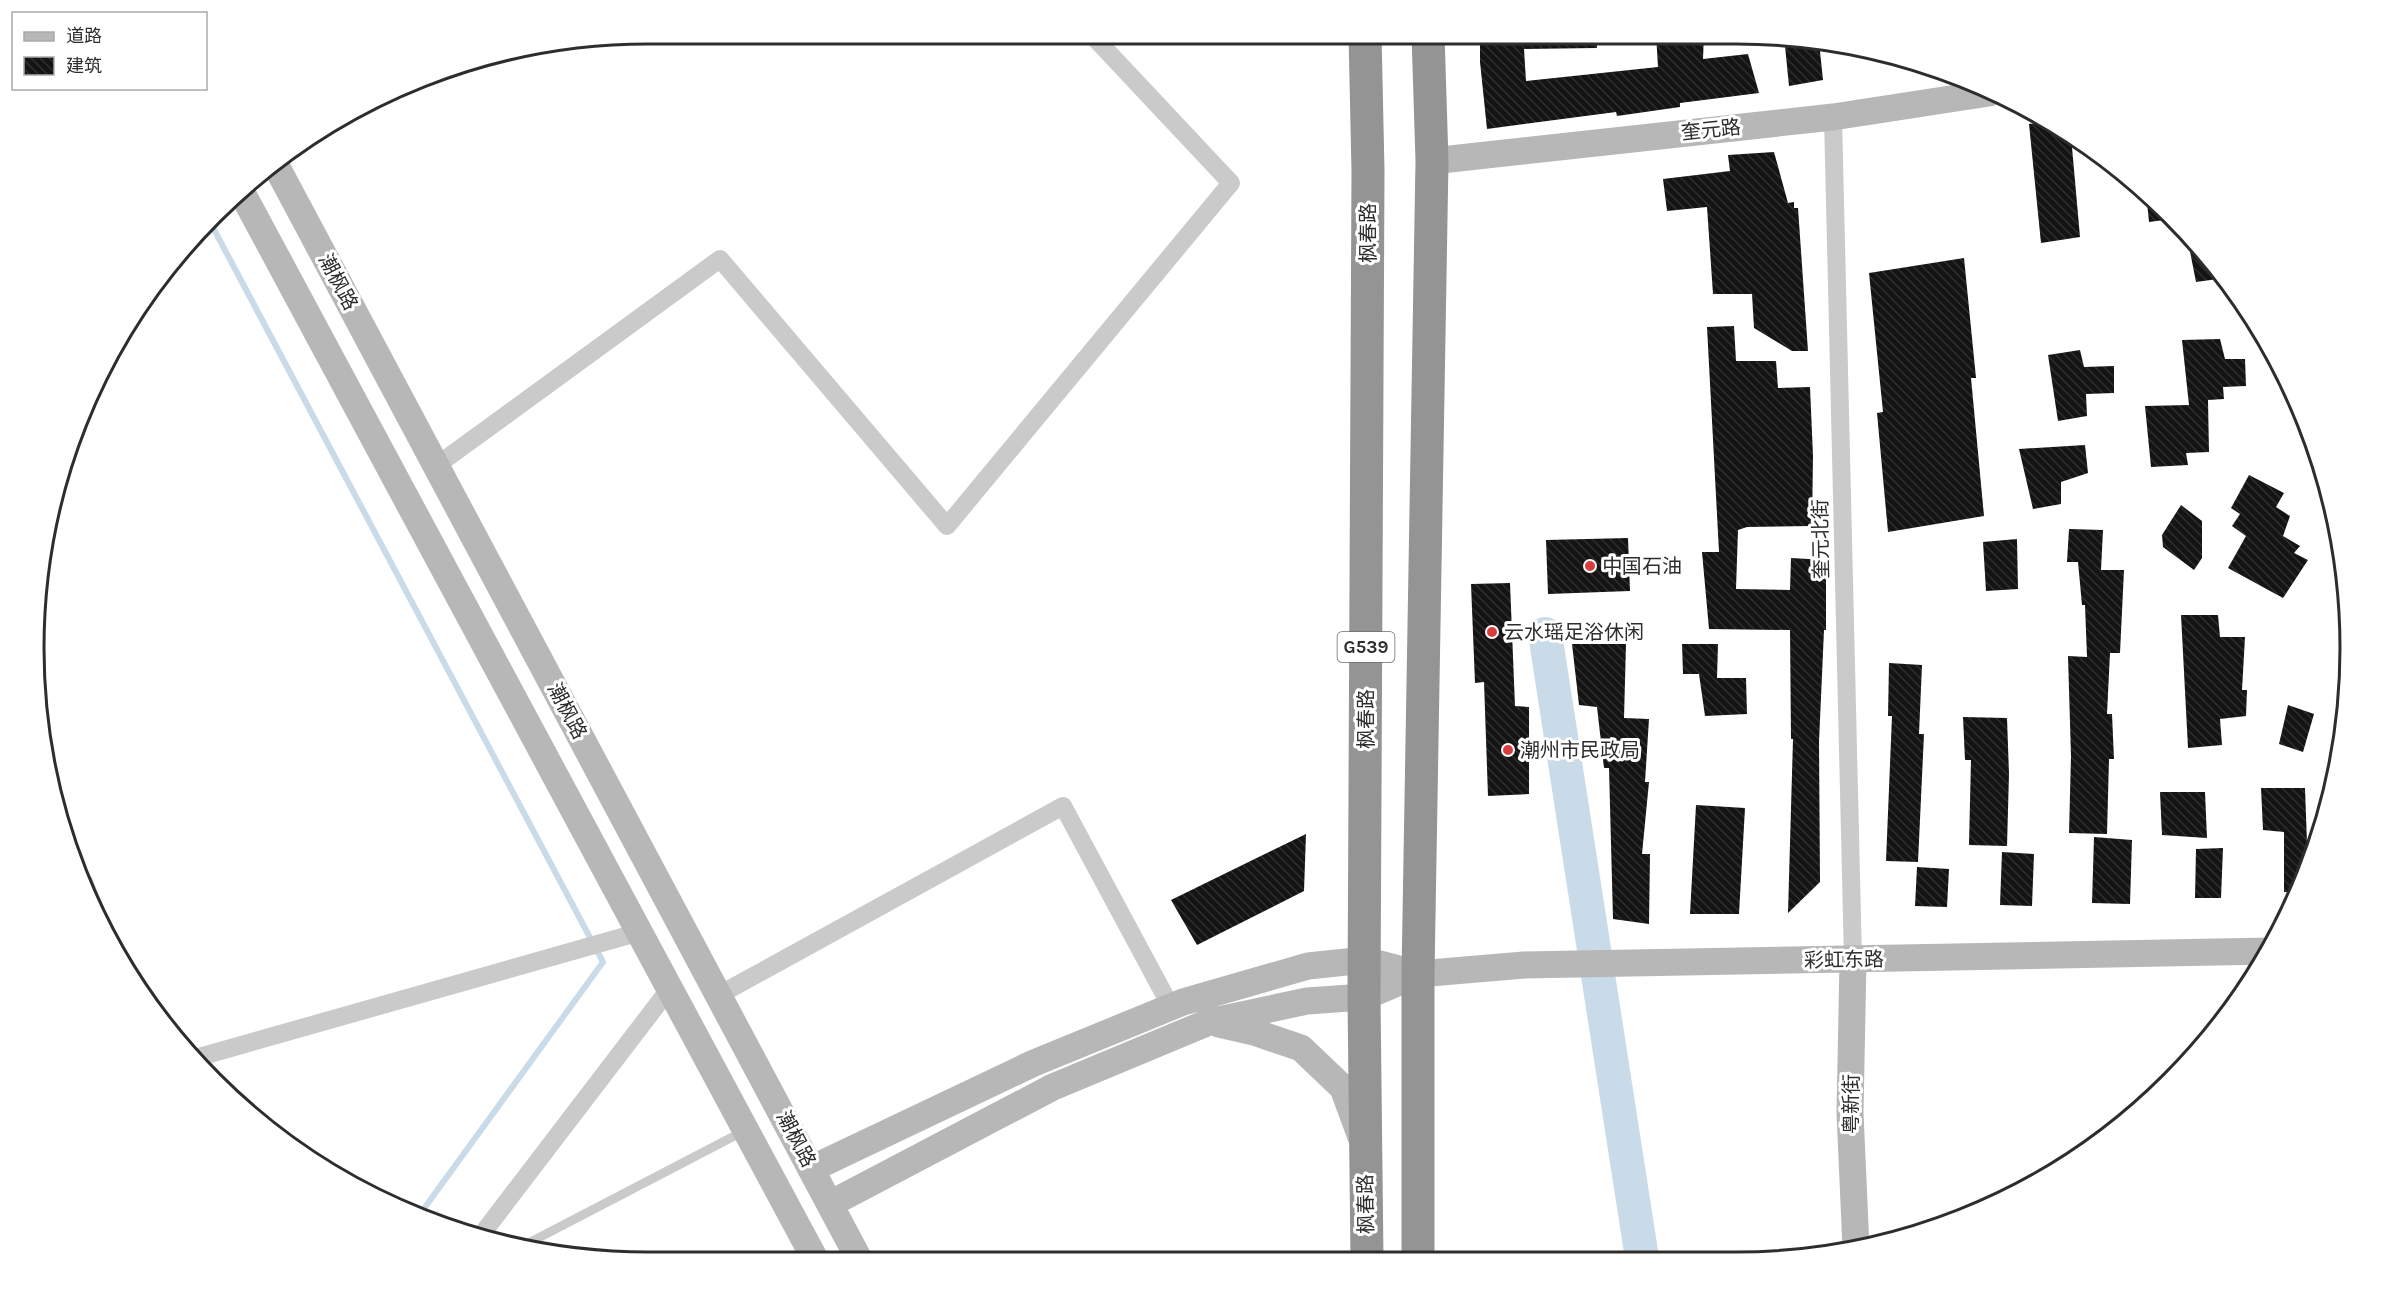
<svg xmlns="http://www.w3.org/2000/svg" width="2383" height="1296" font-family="Karla,'Noto Sans SC',sans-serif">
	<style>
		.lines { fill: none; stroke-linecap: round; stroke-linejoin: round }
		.stream { stroke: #c9dae8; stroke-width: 6 }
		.river { stroke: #c9dae8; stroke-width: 34 }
		.building { fill: url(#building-back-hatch) }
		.lane { stroke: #cacaca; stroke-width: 9 }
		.street { stroke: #cacaca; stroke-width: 18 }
		.secondary { stroke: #b7b7b7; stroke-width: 27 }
		.highway { stroke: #949494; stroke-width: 33 }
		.poi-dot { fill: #d83c3c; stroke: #fff; stroke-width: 2 }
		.labels { text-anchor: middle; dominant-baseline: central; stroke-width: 6; stroke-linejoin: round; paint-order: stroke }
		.shield { fill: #fff; stroke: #6c6c6c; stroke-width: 1.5 }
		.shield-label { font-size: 18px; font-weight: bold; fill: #2d2d2d }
		.street-label { font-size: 20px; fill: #2d2d2d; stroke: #fff }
		.poi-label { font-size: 20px; fill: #2d2d2d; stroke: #fff; text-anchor: start }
		.rim { fill: none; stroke: #2d2d2d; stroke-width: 3 }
	</style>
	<defs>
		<pattern id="building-back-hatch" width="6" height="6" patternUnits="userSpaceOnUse" patternTransform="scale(1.5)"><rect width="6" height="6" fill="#141414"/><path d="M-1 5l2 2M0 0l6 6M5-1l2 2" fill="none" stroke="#2e2e2e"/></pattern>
	</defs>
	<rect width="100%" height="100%" fill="#fff"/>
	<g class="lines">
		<path class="stream" d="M 209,220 L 603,962 L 420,1214"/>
		<path class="river" d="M 1545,634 L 1642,1258"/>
	</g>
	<path class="building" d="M 1480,34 L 1596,34 L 1597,48 L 1524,49 L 1526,81 L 1658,67 L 1656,34 L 1704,34 L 1703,59 L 1748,54 L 1759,93 L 1680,103 L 1680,107 L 1617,116 L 1616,112 L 1487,129 L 1480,62 Z
		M 1784,36 L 1819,42 L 1823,80 L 1789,86 Z
		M 2050,121 L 2071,136 L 2080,237 L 2041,243 L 2029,124 Z
		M 1774,152 L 1788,203 L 1794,202 L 1794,208 L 1798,208 L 1808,351 L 1792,351 L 1754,328 L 1752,294 L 1713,294 L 1707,207 L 1667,211 L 1663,179 L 1730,171 L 1728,155 Z
		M 2146,192 L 2163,209 L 2172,219 L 2149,222 Z
		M 2187,236 L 2223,273 L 2225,278 L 2196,282 Z
		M 1964,258 L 1976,378 L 1971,378 L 1984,516 L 1888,532 L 1877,413 L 1883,412 L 1869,273 Z
		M 1734,326 L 1736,361 L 1776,361 L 1778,388 L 1810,387 L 1813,456 L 1812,526 L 1747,527 L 1738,530 L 1736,589 L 1790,590 L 1791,558 L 1826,560 L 1826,630 L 1824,630 L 1819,742 L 1820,882 L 1788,913 L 1793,739 L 1791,739 L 1790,630 L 1709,629 L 1702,552 L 1719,552 L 1707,327 Z
		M 2220,339 L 2225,359 L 2245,359 L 2246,386 L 2223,387 L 2224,399 L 2208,400 L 2209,452 L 2186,453 L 2188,465 L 2151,467 L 2145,406 L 2189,405 L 2182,340 Z
		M 2080,350 L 2084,367 L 2114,366 L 2114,393 L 2086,394 L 2087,416 L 2058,421 L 2048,355 Z
		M 2085,445 L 2088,473 L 2061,482 L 2061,504 L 2033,509 L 2019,449 Z
		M 2249,475 L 2284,493 L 2276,507 L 2290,516 L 2283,536 L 2300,546 L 2294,553 L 2308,560 L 2283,598 L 2228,568 L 2246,536 L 2232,526 L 2240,514 L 2231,508 Z
		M 2181,505 L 2202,521 L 2202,558 L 2194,570 L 2163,547 L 2162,535 Z
		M 2069,529 L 2103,530 L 2101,570 L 2124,570 L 2120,653 L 2110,653 L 2107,714 L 2112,714 L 2114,759 L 2109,759 L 2107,834 L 2069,833 L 2071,756 L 2068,656 L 2087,657 L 2085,605 L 2082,605 L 2078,562 L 2067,562 Z
		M 1628,538 L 1630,591 L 1548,594 L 1546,540 Z
		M 2017,539 L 2018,589 L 1986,591 L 1983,542 Z
		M 1510,583 L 1515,706 L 1529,707 L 1529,794 L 1488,796 L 1484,682 L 1475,683 L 1471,584 Z
		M 2181,615 L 2218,615 L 2220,637 L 2245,637 L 2242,690 L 2247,690 L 2246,716 L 2220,719 L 2222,745 L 2188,748 Z
		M 1572,644 L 1626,644 L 1624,718 L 1649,719 L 1645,782 L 1649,782 L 1642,854 L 1650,854 L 1649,924 L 1613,919 L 1609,768 L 1604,768 L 1597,707 L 1579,705 Z
		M 1682,644 L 1718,644 L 1717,678 L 1746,678 L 1747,714 L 1705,716 L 1699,674 L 1683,674 Z
		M 1889,663 L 1922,665 L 1919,734 L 1924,734 L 1918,862 L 1886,861 L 1892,716 L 1888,716 Z
		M 2288,705 L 2314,714 L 2303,752 L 2279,744 Z
		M 1963,717 L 2007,718 L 2009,774 L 2007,846 L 1969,845 L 1971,760 L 1965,760 Z
		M 2261,788 L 2305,788 L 2307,843 L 2312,843 L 2311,860 L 2296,892 L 2284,892 L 2284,832 L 2263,830 Z
		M 2160,792 L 2205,792 L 2207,838 L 2162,835 Z
		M 1696,805 L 1745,808 L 1739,914 L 1690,914 Z
		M 1306,834 L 1304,891 L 1197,945 L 1171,900 Z
		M 2094,837 L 2132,840 L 2130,904 L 2092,903 Z
		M 2223,848 L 2221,898 L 2195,898 L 2196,849 Z
		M 2002,852 L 2034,854 L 2032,906 L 2000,905 Z
		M 1917,867 L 1949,869 L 1947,907 L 1915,906 Z"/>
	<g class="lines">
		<path class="lane" d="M 75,869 L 88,880 L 115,948
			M 521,1247 L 742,1132"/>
		<path class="street" d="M 1833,117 L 1853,960
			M 436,466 L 720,259 L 947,526 L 1231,183 L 1091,34
			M 719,995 L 1063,806 L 1171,1007
			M 192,1059 L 640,932
			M 479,1238 L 670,988"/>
		<path class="secondary" d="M 273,160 L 860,1261
			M 1432,161 L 1833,117 L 1989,93
			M 241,191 L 816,1261
			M 1853,960 L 1850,1113 L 1856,1248
			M 1219,1024 L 1254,1032 L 1301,1048 L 1343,1088 L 1361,1137
			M 811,1169 L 1034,1063 L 1183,1002 L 1308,966 L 1365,960 L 1418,974
			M 830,1204 L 1053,1087 L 1209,1022 L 1307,1001 L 1364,997 L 1418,974 L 1524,965 L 2270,951"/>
		<path class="highway" d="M 1365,34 L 1368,171 L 1364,997 L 1367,1259
			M 1418,1259 L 1418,974 L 1432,161 L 1428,34"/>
	</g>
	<g class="poi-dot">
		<circle cx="1590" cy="566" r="6"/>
		<circle cx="1492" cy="632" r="6"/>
		<circle cx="1508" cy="750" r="6"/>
	</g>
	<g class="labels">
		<rect class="shield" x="1337.5" y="632" width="57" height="30" rx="4.5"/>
		<g class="shield-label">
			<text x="1366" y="647">G539</text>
		</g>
		<g class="street-label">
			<text transform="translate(1711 130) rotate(-6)">奎元路</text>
			<text transform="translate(1368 233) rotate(-90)">枫春路</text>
			<text transform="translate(338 282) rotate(62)">潮枫路</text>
			<text transform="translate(1821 539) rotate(-91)">奎元北街</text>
			<text transform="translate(567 711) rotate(62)">潮枫路</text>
			<text transform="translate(1366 719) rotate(-90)">枫春路</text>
			<text transform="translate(1844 960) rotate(-1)">彩虹东路</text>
			<text transform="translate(1851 1104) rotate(-90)">粤新街</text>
			<text transform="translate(796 1139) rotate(62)">潮枫路</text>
			<text transform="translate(1366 1204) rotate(-91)">枫春路</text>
		</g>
		<g class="poi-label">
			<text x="1602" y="566">中国石油</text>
			<text x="1504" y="632">云水瑶足浴休闲</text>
			<text x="1520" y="750">潮州市民政局</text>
		</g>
	</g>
	<path d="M0 0H2383V1296H0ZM648 44H1736A604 604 0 0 1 2340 648V648A604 604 0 0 1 1736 1252H648A604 604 0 0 1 44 648V648A604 604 0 0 1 648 44Z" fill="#fff" fill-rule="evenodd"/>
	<path class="rim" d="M648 44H1736A604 604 0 0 1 2340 648V648A604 604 0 0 1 1736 1252H648A604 604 0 0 1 44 648V648A604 604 0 0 1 648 44Z"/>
	<rect x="12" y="12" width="195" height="78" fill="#ffffff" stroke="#ababab" stroke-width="1.5"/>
	<rect x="24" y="32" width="30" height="9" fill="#b7b7b7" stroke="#ababab" stroke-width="1.5"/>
	<text x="66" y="42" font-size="18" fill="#2d2d2d">道路</text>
	<rect x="24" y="57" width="30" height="18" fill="url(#building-back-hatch)" stroke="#ababab" stroke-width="1.5"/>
	<text x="66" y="72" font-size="18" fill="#2d2d2d">建筑</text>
</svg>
